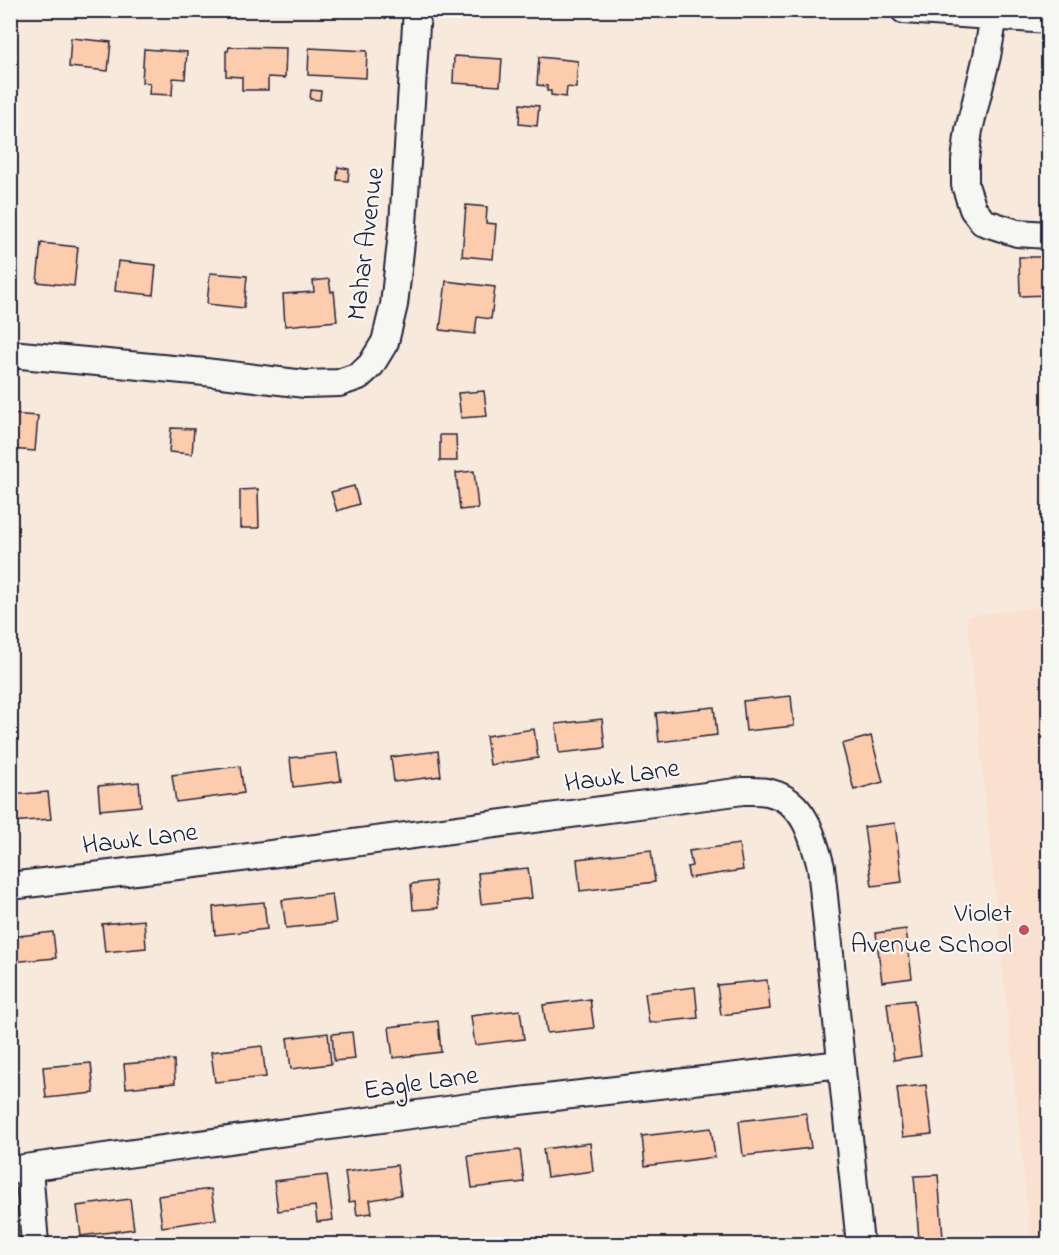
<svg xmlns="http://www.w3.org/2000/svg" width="1059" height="1255" font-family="'Indie Flower',sans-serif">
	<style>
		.built { fill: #fae0cf }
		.building { fill: #fdccad; stroke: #22223b; stroke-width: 1.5 }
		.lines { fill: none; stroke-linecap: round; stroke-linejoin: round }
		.minor-casing { stroke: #22223b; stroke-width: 30 }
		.minor { stroke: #f6f6f2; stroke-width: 26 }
		.poi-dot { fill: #d1495b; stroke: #f6f6f2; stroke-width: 2 }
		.labels { text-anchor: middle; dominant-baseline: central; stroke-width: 4.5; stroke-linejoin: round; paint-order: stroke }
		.street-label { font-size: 27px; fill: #22223b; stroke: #f6f6f2 }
		.poi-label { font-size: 27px; fill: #22223b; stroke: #f6f6f2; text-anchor: end }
	</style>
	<rect width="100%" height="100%" fill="#f8e9dd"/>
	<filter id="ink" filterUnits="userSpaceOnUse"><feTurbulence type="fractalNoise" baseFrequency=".0167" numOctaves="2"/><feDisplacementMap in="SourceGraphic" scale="12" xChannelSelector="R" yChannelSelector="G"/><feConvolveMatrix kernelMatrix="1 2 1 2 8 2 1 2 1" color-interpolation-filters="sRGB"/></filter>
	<g filter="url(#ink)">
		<path class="built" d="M 1048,606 L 1048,1244 L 1031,1244 L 967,616 Z"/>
		<path class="building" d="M 71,38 L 111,42 L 108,71 L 69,67 Z
			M 229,47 L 286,48 L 285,78 L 268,77 L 268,90 L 242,90 L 242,77 L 226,76 L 226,51 L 228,51 Z
			M 309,48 L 367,51 L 366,78 L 308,75 Z
			M 144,49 L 187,52 L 185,79 L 173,78 L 172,95 L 149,94 L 150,83 L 142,82 Z
			M 454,56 L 502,59 L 500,86 L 453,83 Z
			M 539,57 L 578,61 L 576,88 L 567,87 L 566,97 L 551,95 L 551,91 L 547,91 L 547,86 L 537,85 Z
			M 311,90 L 321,91 L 320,100 L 310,99 Z
			M 520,104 L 539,106 L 537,126 L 519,124 Z
			M 338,167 L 349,169 L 348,181 L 337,180 Z
			M 466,205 L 487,207 L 486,223 L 496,224 L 493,259 L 462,256 Z
			M 41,243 L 78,247 L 74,286 L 37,282 Z
			M 1019,257 L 1048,257 L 1048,295 L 1020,296 Z
			M 118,261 L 156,265 L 153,295 L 115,291 Z
			M 210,273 L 247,276 L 244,308 L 207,304 Z
			M 329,279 L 331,292 L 334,291 L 337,321 L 285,326 L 283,294 L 314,292 L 313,281 Z
			M 446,281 L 495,287 L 491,319 L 477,317 L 475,334 L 440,330 Z
			M 484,391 L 487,416 L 461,418 L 458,393 Z
			M 10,414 L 38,416 L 35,451 L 10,449 Z
			M 171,428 L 194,429 L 192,454 L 169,452 Z
			M 440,435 L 456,435 L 457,461 L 440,461 Z
			M 474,471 L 478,508 L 460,510 L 456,473 Z
			M 354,486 L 359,504 L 337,511 L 331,492 Z
			M 258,489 L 259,528 L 240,528 L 240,490 Z
			M 791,696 L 794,726 L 746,731 L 743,701 Z
			M 714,707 L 717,735 L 659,742 L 656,713 Z
			M 602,719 L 605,748 L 559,753 L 556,724 Z
			M 534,729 L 538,758 L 490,765 L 486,736 Z
			M 871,736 L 883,782 L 854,790 L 842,744 Z
			M 438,751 L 441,776 L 394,782 L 391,757 Z
			M 337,753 L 341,781 L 293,787 L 290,758 Z
			M 240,766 L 244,793 L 176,802 L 172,775 Z
			M 139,782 L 141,806 L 100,810 L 98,786 Z
			M 48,792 L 51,819 L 10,822 L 10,795 Z
			M 895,823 L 902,882 L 872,886 L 864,827 Z
			M 739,844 L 743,870 L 689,878 L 687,867 L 692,866 L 689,851 Z
			M 651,850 L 655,882 L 580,891 L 577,859 Z
			M 528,868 L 532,898 L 481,904 L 478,873 Z
			M 435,881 L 438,908 L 413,910 L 411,884 Z
			M 332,894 L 336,923 L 286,928 L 282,900 Z
			M 264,902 L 267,929 L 215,935 L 213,907 Z
			M 144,920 L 146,948 L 105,952 L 102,924 Z
			M 906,929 L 912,978 L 882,982 L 876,933 Z
			M 53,932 L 56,958 L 10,962 L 10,937 Z
			M 767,980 L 770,1009 L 721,1015 L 717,985 Z
			M 695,987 L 698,1018 L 649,1023 L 645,993 Z
			M 590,999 L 594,1028 L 547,1033 L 543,1005 Z
			M 914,1000 L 921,1056 L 894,1060 L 887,1003 Z
			M 520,1010 L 524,1039 L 475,1045 L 471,1016 Z
			M 438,1021 L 441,1052 L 393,1058 L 389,1027 Z
			M 352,1032 L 355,1059 L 334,1061 L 332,1034 Z
			M 328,1033 L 331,1064 L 291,1069 L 287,1038 Z
			M 262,1046 L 266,1077 L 215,1082 L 211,1052 Z
			M 174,1060 L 175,1083 L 126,1088 L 124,1064 Z
			M 91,1063 L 94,1093 L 46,1098 L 43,1067 Z
			M 926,1085 L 932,1134 L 903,1137 L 897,1088 Z
			M 806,1113 L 811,1148 L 743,1156 L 739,1121 Z
			M 711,1128 L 715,1157 L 645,1166 L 642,1136 Z
			M 590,1143 L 593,1171 L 547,1177 L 543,1149 Z
			M 520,1150 L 524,1182 L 472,1188 L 468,1156 Z
			M 397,1165 L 401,1195 L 370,1200 L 372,1213 L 357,1215 L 355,1201 L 349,1202 L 345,1172 Z
			M 327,1175 L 333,1220 L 317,1222 L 315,1206 L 278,1211 L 274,1181 Z
			M 938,1175 L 943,1238 L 919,1240 L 914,1176 Z
			M 211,1189 L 216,1219 L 162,1227 L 158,1196 Z
			M 130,1199 L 134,1229 L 81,1236 L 77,1206 Z
			M 769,1238 L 769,1244 L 752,1244 L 752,1240 Z"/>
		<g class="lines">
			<defs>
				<path id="minor" d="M 904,10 L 1048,20
					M 994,16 L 987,56 L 969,130 L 965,160 L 965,185 L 973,209 L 983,222 L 1017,233 L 1048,235
					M 10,354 L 205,372 L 305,384 L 339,383 L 359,376 L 371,365 L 385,342 L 394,305 L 403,224 L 417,10
					M 10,886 L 211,862 L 743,791 C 751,791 762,790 771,793 C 805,802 813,837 821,867 L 860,1244
					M 29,1168 L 35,1244
					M 10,1170 L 476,1106 L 841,1064"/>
			</defs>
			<use href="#minor" class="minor-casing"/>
			<use href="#minor" class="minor"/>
		</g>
	</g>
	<circle class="poi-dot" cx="1024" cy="930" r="6"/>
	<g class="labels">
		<g class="street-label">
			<text transform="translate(367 244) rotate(-83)">Mahar Avenue</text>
			<text transform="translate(622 777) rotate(-8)">Hawk Lane</text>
			<text transform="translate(140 840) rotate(-7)">Hawk Lane</text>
			<text transform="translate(421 1084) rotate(-8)">Eagle Lane</text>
		</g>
		<g class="poi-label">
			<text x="1012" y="914">Violet<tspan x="1012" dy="31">Avenue School</tspan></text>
		</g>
	</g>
	<rect width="1059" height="1255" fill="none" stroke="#f6f6f2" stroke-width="36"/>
	<rect x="18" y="18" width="1023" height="1219" fill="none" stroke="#22223b" stroke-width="2" filter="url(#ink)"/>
</svg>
